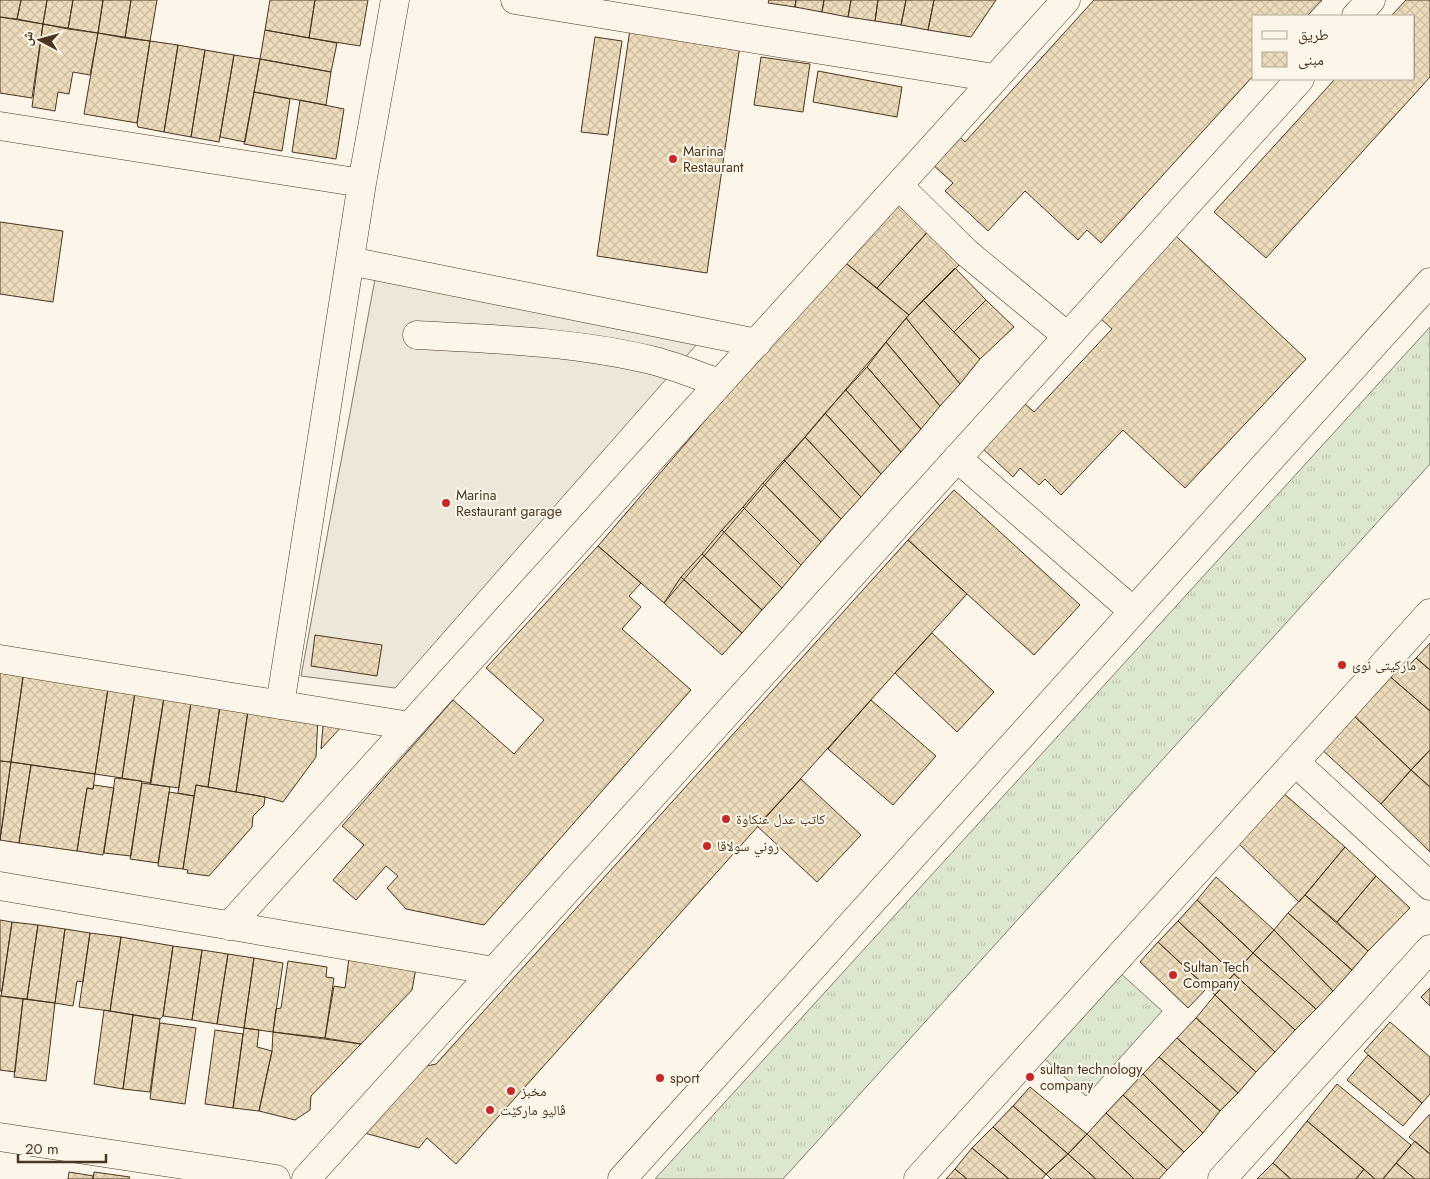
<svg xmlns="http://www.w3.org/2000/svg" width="1430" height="1179" font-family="Jost,'Noto Naskh Arabic',sans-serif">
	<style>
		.grass { fill: url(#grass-tufts); stroke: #887966 }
		.parking { fill: #ede7d9; stroke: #887966 }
		.building { fill: url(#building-cross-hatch); stroke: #4a3520 }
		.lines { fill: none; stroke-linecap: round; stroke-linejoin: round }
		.minor-casing { stroke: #4a3520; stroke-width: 29 }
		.minor { stroke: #fbf6e9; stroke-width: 28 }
		.poi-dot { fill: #c62828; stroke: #fbf6e9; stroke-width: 2 }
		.labels { text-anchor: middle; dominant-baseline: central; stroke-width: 4; stroke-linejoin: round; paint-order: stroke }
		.poi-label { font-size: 14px; fill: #4a3520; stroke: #fbf6e9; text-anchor: start }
	</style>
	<defs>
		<pattern id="grass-tufts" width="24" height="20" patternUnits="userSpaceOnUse" patternTransform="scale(1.25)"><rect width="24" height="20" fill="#dce7d0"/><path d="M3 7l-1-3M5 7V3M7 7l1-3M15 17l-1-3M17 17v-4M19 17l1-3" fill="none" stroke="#bec7b2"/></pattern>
		<pattern id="building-cross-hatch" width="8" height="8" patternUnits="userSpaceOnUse" patternTransform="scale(1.25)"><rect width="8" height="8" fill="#ecdcbc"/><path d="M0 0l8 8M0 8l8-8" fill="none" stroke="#ccbda1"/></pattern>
	</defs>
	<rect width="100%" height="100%" fill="#fbf6e9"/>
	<path class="grass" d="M 1430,327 L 1430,464 L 783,1179 L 655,1179 Z
		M 1107,961 L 1162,1011 L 1086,1096 L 1030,1046 Z"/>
	<path class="parking" d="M 375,279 L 710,329 L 395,688 L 301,676 Z"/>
	<path class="building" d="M 0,0 L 21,0 L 17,19 L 0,17 Z
		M 21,0 L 47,0 L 43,24 L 17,19 Z
		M 47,0 L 73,0 L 68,29 L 43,24 Z
		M 73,0 L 103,0 L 98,33 L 68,29 Z
		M 103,0 L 131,0 L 125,38 L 98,33 Z
		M 131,0 L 157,0 L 150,41 L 125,38 Z
		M 270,0 L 315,0 L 309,38 L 265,30 Z
		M 315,0 L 368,0 L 360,46 L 309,38 Z
		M 769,0 L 796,0 L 795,7 L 768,3 Z
		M 796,0 L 824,0 L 822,12 L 795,7 Z
		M 824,0 L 851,0 L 848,17 L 822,12 Z
		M 851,0 L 878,0 L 875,21 L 848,17 Z
		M 878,0 L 906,0 L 901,25 L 875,21 Z
		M 906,0 L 934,0 L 928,30 L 901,25 Z
		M 934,0 L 996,0 L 971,37 L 928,30 Z
		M 1094,0 L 1322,0 L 1307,16 L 1254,16 L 1254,75 L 1101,243 L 1087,230 L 1078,240 L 1025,191 L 988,231 L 945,191 L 953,183 L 932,164 L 958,135 L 965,142 Z
		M 1406,0 L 1430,0 L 1430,77 L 1266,258 L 1214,212 L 1335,79 L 1414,79 L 1414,16 L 1391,16 Z
		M 0,17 L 43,24 L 32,98 L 0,93 Z
		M 43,24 L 98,33 L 90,75 L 73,72 L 69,94 L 58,92 L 55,111 L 32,107 Z
		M 630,29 L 740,45 L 707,273 L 597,256 Z
		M 265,30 L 337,43 L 331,72 L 260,59 Z
		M 98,33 L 150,41 L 137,123 L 84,114 Z
		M 595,37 L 622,41 L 608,135 L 581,132 Z
		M 150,41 L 178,45 L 164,132 L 138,127 L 137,123 Z
		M 178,45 L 205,50 L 191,137 L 164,132 Z
		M 205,50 L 234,55 L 219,142 L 191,137 Z
		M 234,55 L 260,59 L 245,142 L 220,137 Z
		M 761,57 L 810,64 L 803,112 L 754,105 Z
		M 260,59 L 331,72 L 326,105 L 254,92 Z
		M 818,71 L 902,87 L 897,117 L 813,102 Z
		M 254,92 L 290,99 L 282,151 L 244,144 Z
		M 300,100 L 344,109 L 336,159 L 292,152 Z
		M 897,196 L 932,227 L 877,288 L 842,260 Z
		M 0,222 L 63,231 L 53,302 L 0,294 Z
		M 932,227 L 964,260 L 909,315 L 877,288 Z
		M 1176,236 L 1306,359 L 1185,488 L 1123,430 L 1061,495 L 1045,479 L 1039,485 L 1020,468 L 1013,477 L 980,446 L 1022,401 L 1034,412 L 1112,329 L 1100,318 Z
		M 842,260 L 909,315 L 664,603 L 598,546 Z
		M 955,268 L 986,300 L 954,332 L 923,300 Z
		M 923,300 L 980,359 L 960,384 L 906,318 Z
		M 986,300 L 1014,327 L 980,359 L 954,332 Z
		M 906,318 L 960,384 L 940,406 L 886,342 Z
		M 886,342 L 940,406 L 921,429 L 867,367 Z
		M 867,367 L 921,429 L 901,452 L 846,390 Z
		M 846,390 L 901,452 L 881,474 L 825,413 Z
		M 825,413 L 881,474 L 861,497 L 805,437 Z
		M 805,437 L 861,497 L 841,519 L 784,460 Z
		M 784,460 L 841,519 L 821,542 L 763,483 Z
		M 763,483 L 821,542 L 801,565 L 743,507 Z
		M 954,490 L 1080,605 L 1034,655 L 908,540 Z
		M 743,507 L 801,565 L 782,588 L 722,530 Z
		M 722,530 L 782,588 L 762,610 L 702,554 Z
		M 908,540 L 967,594 L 895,673 L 456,1164 L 427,1138 L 419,1148 L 361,1132 L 422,1067 L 436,1064 Z
		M 598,546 L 641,583 L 629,596 L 641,607 L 622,629 L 691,690 L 484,925 L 406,909 L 387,888 L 398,876 L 386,866 L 356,900 L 333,880 L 364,845 L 342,826 L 453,700 L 514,754 L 544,720 L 486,668 Z
		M 702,554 L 762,610 L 742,633 L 681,577 Z
		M 681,577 L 742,633 L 722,655 L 664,603 Z
		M 932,633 L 994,692 L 957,732 L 895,673 Z
		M 315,635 L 382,645 L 377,676 L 311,666 Z
		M 1430,643 L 1430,670 L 1416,658 Z
		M 1416,658 L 1430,670 L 1430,711 L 1387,674 L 1393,667 L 1401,674 Z
		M 0,669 L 24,670 L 11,762 L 0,761 Z
		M 24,670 L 109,682 L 95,774 L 11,762 Z
		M 1387,674 L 1430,711 L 1430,750 L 1411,770 L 1351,713 Z
		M 109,682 L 136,686 L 122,778 L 95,774 Z
		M 136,686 L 165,691 L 151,783 L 122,778 Z
		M 165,691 L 192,695 L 179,788 L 150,784 Z
		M 192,695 L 221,699 L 208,787 L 196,785 L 194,796 L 178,793 Z
		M 221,699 L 249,704 L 236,792 L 208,787 Z
		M 871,700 L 936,756 L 893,805 L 828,749 Z
		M 249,704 L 318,717 L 316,757 L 283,802 L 265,797 L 236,792 Z
		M 1351,713 L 1411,770 L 1381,804 L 1318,746 Z
		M 324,715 L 342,726 L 321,749 Z
		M 1430,750 L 1430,787 L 1411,770 Z
		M 0,761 L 11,762 L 0,840 Z
		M 11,762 L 31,765 L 19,843 L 0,840 Z
		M 31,765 L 95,774 L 93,789 L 87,788 L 77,851 L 19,843 Z
		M 1411,770 L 1430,787 L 1430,852 L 1381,804 Z
		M 115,778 L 142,781 L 131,856 L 104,853 Z
		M 801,779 L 861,835 L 817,882 L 757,826 Z
		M 142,783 L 170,787 L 158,863 L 130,859 Z
		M 94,785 L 114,788 L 103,855 L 77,851 L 87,788 L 93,789 Z
		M 196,785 L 265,797 L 264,805 L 253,816 L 252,827 L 209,876 L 187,873 L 188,870 L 183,869 Z
		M 1281,791 L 1345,847 L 1299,902 L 1237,842 Z
		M 169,792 L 194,796 L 183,869 L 158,866 Z
		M 1345,847 L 1376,876 L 1337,922 L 1305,895 Z
		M 1376,876 L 1410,908 L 1368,951 L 1337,922 Z
		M 1216,877 L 1274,930 L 1253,953 L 1197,900 Z
		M 1305,895 L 1368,951 L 1352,970 L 1288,913 Z
		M 1197,900 L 1253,953 L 1234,974 L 1178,921 Z
		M 1288,913 L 1352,970 L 1333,991 L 1274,930 Z
		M 0,920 L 12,922 L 2,991 L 0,991 Z
		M 1178,921 L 1234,974 L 1215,995 L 1158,942 Z
		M 12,922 L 38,925 L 27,999 L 1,996 Z
		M 38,925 L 65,929 L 55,1003 L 27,999 Z
		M 65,929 L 90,933 L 83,982 L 77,981 L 73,1006 L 55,1003 Z
		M 1274,930 L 1333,991 L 1316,1009 L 1253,953 Z
		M 90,933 L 121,937 L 110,1011 L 79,1007 Z
		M 121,937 L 173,946 L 163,1016 L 160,1019 L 110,1011 Z
		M 1158,942 L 1207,988 L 1188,1008 L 1140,962 Z
		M 173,946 L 202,950 L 192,1020 L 163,1016 Z
		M 202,950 L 228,954 L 217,1024 L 192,1020 Z
		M 1253,953 L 1316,1009 L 1295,1030 L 1234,974 Z
		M 228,954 L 254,958 L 244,1028 L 217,1024 Z
		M 254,958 L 283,963 L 273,1032 L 244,1028 Z
		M 349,958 L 416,968 L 412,990 L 361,1044 L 325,1038 L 334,986 L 345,988 Z
		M 288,961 L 327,967 L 326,977 L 334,978 L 325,1038 L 273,1032 L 276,1009 L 281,1008 Z
		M 1234,974 L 1295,1030 L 1275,1052 L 1215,995 Z
		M 1430,988 L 1430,1006 L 1421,997 Z
		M 1215,995 L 1275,1052 L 1256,1072 L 1196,1018 Z
		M 0,996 L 23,999 L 15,1072 L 0,1070 Z
		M 23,999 L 55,1003 L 46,1081 L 14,1077 Z
		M 104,1010 L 133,1015 L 123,1089 L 94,1084 Z
		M 133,1015 L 160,1019 L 150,1092 L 123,1089 Z
		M 1196,1018 L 1256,1072 L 1238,1093 L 1177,1038 Z
		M 1390,1022 L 1430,1057 L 1430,1094 L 1422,1103 L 1364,1051 Z
		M 160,1023 L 196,1028 L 185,1104 L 150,1099 Z
		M 244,1028 L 259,1030 L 257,1047 L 272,1051 L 259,1111 L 233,1108 Z
		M 215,1030 L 243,1034 L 233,1108 L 205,1104 Z
		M 273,1032 L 361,1044 L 311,1096 L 310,1110 L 295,1120 L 259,1111 L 272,1051 Z
		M 1177,1038 L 1238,1093 L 1220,1111 L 1159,1057 Z
		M 1368,1055 L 1422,1103 L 1403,1126 L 1347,1080 Z
		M 1159,1057 L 1220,1111 L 1203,1133 L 1143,1074 Z
		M 1143,1074 L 1203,1133 L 1184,1152 L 1123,1095 Z
		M 1337,1084 L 1411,1145 L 1383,1179 L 1375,1179 L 1307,1121 Z
		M 1030,1087 L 1087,1134 L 1068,1154 L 1013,1106 Z
		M 1123,1095 L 1184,1152 L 1167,1170 L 1106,1113 Z
		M 1013,1106 L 1068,1154 L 1046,1174 L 993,1127 Z
		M 1106,1113 L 1167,1170 L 1159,1179 L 1134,1179 L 1087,1134 Z
		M 1429,1115 L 1430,1115 L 1430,1154 L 1409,1137 Z
		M 1307,1121 L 1364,1169 L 1356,1179 L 1291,1179 L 1273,1163 Z
		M 993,1127 L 1046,1174 L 1042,1179 L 1009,1179 L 972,1148 Z
		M 1087,1134 L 1134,1179 L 1096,1179 L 1068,1154 Z
		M 1415,1141 L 1430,1154 L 1430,1179 L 1415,1179 L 1396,1163 Z
		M 972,1148 L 1009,1179 L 967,1179 L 955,1169 Z
		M 1068,1154 L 1096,1179 L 1051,1179 L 1046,1174 Z
		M 1273,1163 L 1291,1179 L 1257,1179 Z
		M 1396,1163 L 1415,1179 L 1383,1179 Z
		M 955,1169 L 967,1179 L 946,1179 Z
		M 1364,1169 L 1375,1179 L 1356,1179 Z
		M 69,1172 L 93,1176 L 93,1179 L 68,1179 Z
		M 94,1172 L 130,1177 L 129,1179 L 93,1179 Z"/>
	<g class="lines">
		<defs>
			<path id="minor" d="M 515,0 L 994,78
				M 1356,16 L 1371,0
				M 0,126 L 362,183
				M 899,186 L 967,253 L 1067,336
				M 350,261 L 757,343
				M 417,335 C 497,339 578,342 655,361 C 677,367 699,376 720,383
				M 957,458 L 1133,611
				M 0,659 L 410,726
				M 280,705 L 362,183 L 395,0
				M 1295,762 L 1430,886
				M 0,886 L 494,971
				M 229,926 L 1066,0
				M 0,1137 L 276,1179
				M 306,1179 L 1300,79
				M 622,1179 L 1430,282
				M 918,1179 L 1430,613
				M 1222,1179 L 1430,949"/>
		</defs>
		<use href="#minor" class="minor-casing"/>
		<use href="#minor" class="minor"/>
	</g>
	<g class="poi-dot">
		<circle cx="673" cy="159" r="5"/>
		<circle cx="446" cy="503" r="5"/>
		<circle cx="1342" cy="665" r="5"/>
		<circle cx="726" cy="819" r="5"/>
		<circle cx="707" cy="846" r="5"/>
		<circle cx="1173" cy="975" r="5"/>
		<circle cx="1030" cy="1077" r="5"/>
		<circle cx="660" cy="1078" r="5"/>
		<circle cx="511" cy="1091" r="5"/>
		<circle cx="490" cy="1110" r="5"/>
	</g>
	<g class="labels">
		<g class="poi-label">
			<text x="683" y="151">Marina<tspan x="683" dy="16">Restaurant</tspan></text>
			<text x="456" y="495">Marina<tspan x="456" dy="16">Restaurant garage</tspan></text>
			<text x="1352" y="665">مارکیتی نوئ</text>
			<text x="736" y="819">كاتب عدل عنكاوة</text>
			<text x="717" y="846">روني سولاقا</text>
			<text x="1183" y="967">Sultan Tech<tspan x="1183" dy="16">Company</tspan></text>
			<text x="1040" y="1069">sultan technology<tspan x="1040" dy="16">company</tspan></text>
			<text x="670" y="1078">sport</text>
			<text x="521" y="1091">مخبز</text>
			<text x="500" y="1110">ڤالیو مارکێت</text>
		</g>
	</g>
	<rect x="1252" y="15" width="162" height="65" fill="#fbf6e9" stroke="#b4a999"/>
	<rect x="1262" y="31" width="25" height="8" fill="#fbf6e9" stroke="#b4a999"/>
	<text x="1298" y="40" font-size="15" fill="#4a3520">طريق</text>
	<rect x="1262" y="52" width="25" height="15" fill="url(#building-cross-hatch)" stroke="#b4a999"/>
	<text x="1298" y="65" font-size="15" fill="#4a3520">مبنى</text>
	<g transform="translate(40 40) rotate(276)" stroke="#fbf6e9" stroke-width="4" paint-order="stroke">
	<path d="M0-4L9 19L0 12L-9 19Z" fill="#4a3520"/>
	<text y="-8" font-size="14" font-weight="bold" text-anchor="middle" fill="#4a3520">ش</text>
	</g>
	<path d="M18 1154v8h88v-8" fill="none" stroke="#4a3520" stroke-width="2.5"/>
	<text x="25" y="1154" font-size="15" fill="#4a3520" stroke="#fbf6e9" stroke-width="4" paint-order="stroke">20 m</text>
</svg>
